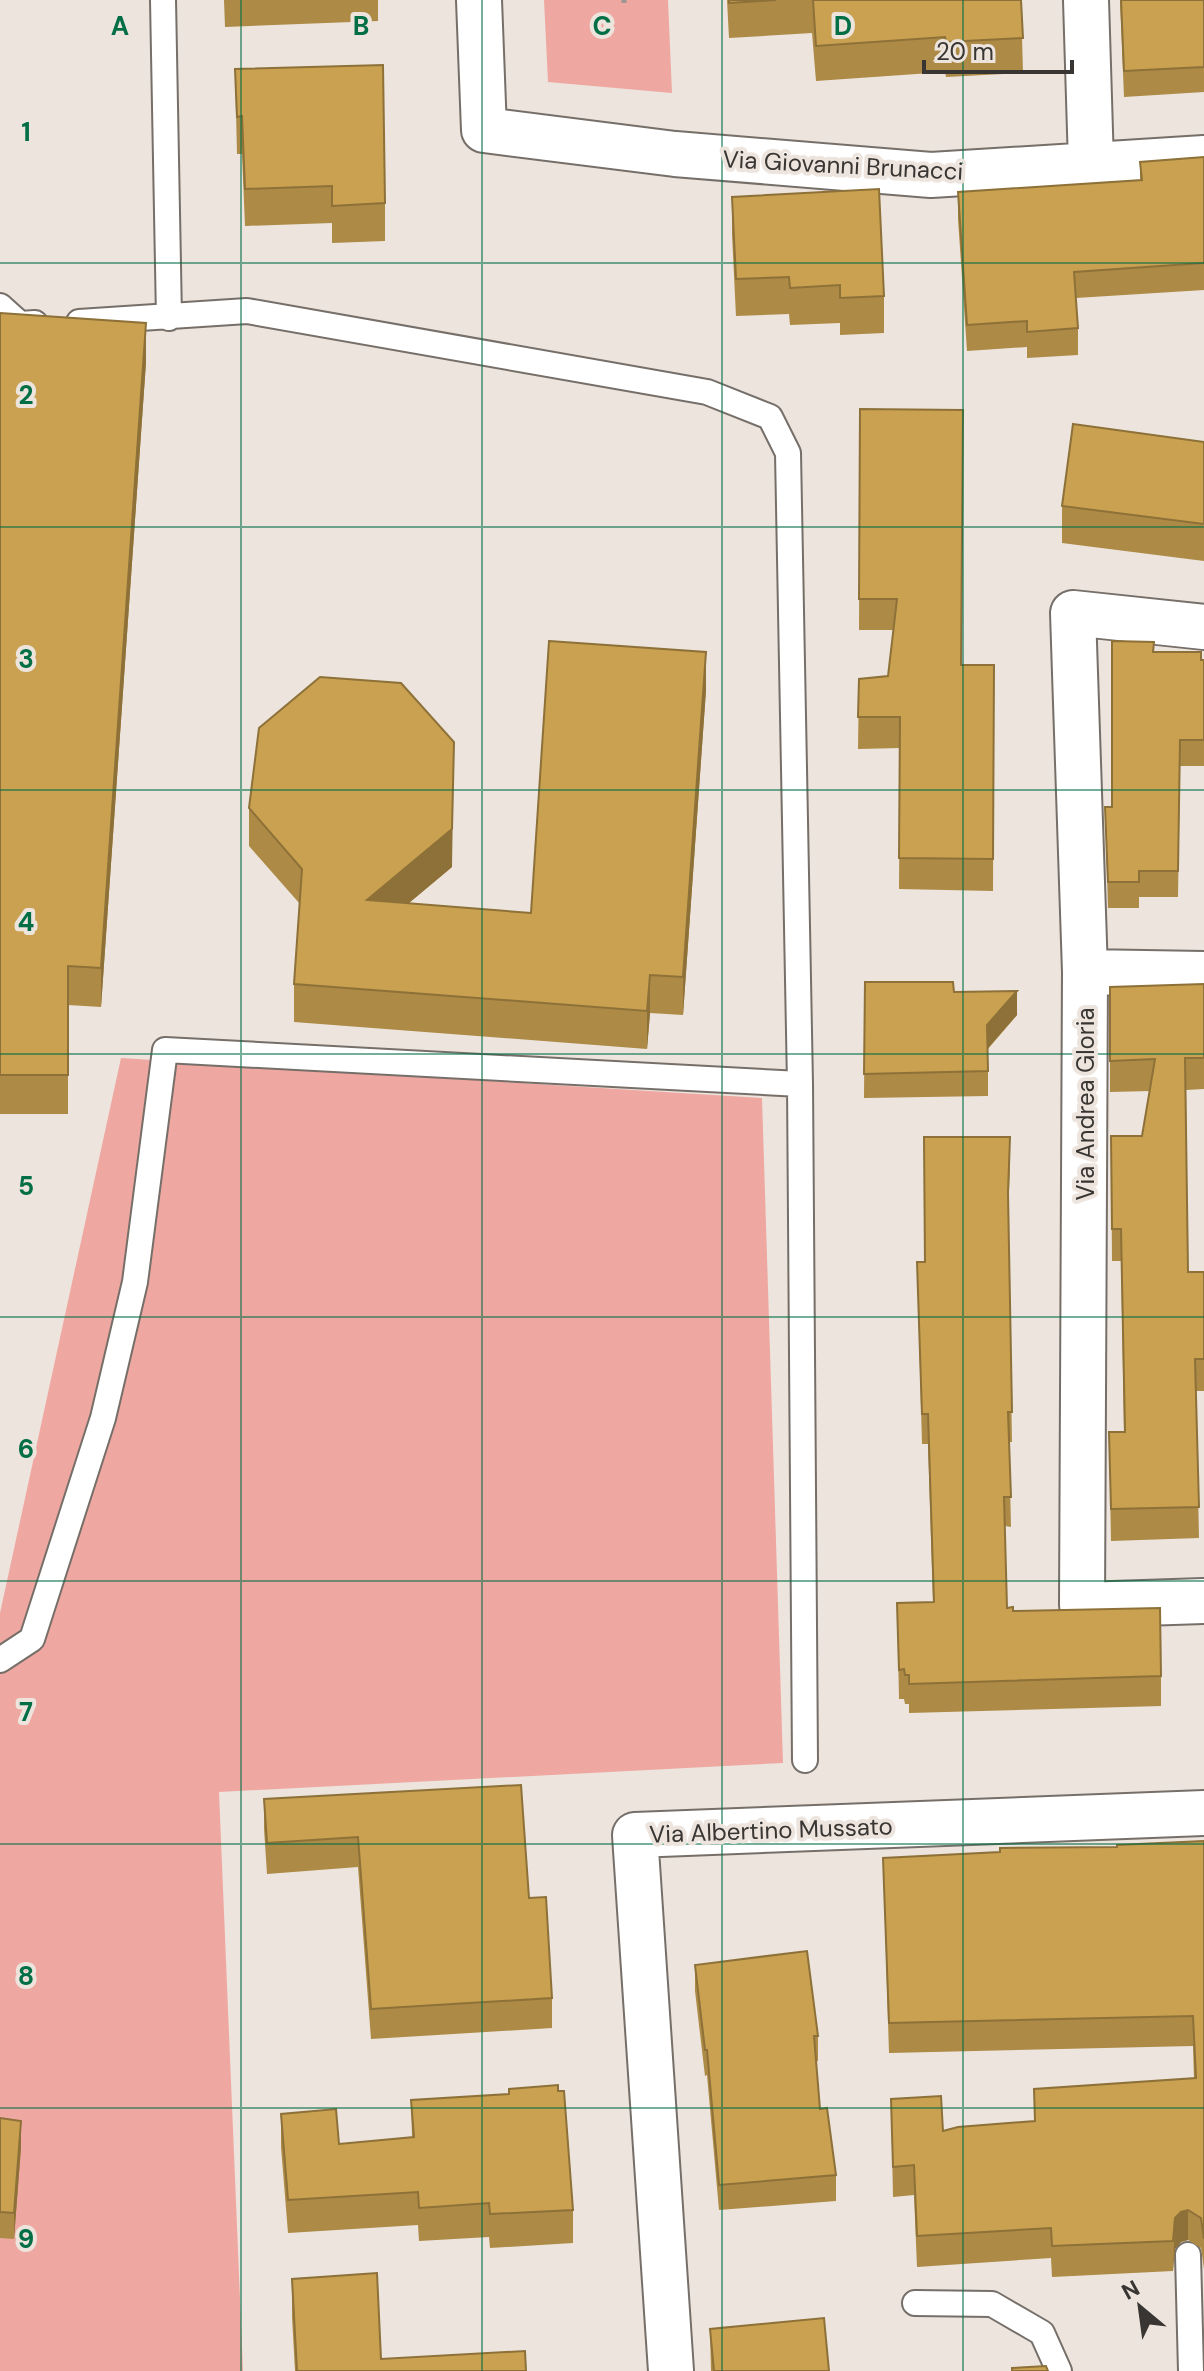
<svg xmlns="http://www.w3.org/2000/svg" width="1204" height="2371" font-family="'DM Sans',sans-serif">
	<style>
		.green { fill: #efa8a1 }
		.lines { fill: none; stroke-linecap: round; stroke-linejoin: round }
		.service-casing { stroke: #766f69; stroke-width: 28 }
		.minor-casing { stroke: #766f69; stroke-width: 48 }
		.path { stroke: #9b9690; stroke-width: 5; stroke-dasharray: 6 4; stroke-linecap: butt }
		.service { stroke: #fff; stroke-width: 24 }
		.minor { stroke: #fff; stroke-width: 44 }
		.wall { fill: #ad8a45 }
		.shaded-wall { fill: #8d7138 }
		.building { fill: #c9a150; stroke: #8d7138; stroke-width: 2 }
		.grid { fill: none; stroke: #016e45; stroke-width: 2; stroke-opacity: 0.55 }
		.labels { text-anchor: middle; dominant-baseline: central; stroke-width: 8; stroke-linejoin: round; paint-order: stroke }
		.street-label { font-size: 24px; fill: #383532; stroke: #ece4dd }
		.grid-label { font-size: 26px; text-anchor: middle; font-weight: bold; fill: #016e45; stroke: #ece4dd; stroke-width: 8; stroke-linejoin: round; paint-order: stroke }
	</style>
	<rect width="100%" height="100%" fill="#ece4dd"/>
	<path class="green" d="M 544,0 L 668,0 L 672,93 L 548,82 Z
		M 121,1058 L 762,1098 L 783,1763 L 219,1792 L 243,2371 L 0,2371 L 0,1613 Z"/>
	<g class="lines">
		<defs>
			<path id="service" d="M 163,0 L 169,318
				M 0,306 L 20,324 L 35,323
				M 79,322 L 247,311 L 707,392 L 770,417 L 788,453 L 800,1084 L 805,1760
				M 0,1660 L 32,1639 L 103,1418 L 135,1282 L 165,1050 L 800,1084
				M 1188,2255 L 1191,2371
				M 915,2303 L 992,2304 L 1042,2333 L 1059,2371"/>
			<path id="minor" d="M 479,0 L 484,130 L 675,154 L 931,175 L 1204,158
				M 1086,0 L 1091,164
				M 1204,627 L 1073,613 L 1085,972 L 1082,1605 L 1204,1601
				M 1085,972 L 1204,974
				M 671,2371 L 635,1835 L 1204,1813"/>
		</defs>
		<use href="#service" class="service-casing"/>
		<use href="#minor" class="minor-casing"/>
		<path class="path" d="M 624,0 L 624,3"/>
		<use href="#service" class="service"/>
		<use href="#minor" class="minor"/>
	</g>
	<path class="wall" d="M 224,0 L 378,0 L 378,21 L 225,27 Z
		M 727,0 L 1021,0 L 1023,73 L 946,77 L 945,72 L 816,81 L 812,33 L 729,38 Z
		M 1120,0 L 1204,0 L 1204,92 L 1124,97 Z
		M 235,69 L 385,203 L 385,241 L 332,243 L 332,223 L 245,226 L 242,154 L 237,154 Z
		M 1204,157 L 1204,290 L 1076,298 L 1078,328 L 1078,355 L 1027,358 L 1027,347 L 967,351 L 958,219 L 958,192 L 1140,180 L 1140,162 Z
		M 732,197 L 884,296 L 884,333 L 840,335 L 840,323 L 790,325 L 789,314 L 736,316 L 732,234 Z
		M 0,313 L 146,362 L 101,1007 L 68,1005 L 68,1114 L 0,1114 Z
		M 860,409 L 961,665 L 994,665 L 993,891 L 899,889 L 900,748 L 858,749 L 859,679 L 888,676 L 893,630 L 859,630 Z
		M 1204,442 L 1204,561 L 1062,543 L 1062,506 Z
		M 1154,652 L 1204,660 L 1204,766 L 1180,766 L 1178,897 L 1139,897 L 1139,908 L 1108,908 L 1105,807 L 1112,807 Z
		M 706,690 L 683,1015 L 650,1013 L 647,1049 L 294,1022 L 294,984 L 300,904 L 249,846 L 249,808 L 452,867 L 409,903 L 531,913 Z
		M 865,982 L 954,992 L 1017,1015 L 988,1049 L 988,1096 L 864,1098 Z
		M 1204,984 L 1204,1089 L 1186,1090 L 1188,1272 L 1204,1272 L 1204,1391 L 1196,1391 L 1199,1538 L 1111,1541 L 1109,1432 L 1124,1432 L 1121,1261 L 1112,1261 L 1111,1136 L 1142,1136 L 1150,1091 L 1110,1092 L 1110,987 Z
		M 1010,1167 L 1008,1212 L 1012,1442 L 1009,1442 L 1011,1527 L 1005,1526 L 1007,1608 L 1161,1676 L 1161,1706 L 909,1713 L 909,1704 L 905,1704 L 904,1699 L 899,1699 L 897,1603 L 933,1602 L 928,1444 L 922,1444 L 917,1262 L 925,1262 Z
		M 264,1799 L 529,1898 L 552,1998 L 552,2028 L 371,2039 L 358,1867 L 267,1874 L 264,1829 Z
		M 1204,1841 L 1204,2269 L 1201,2248 L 1188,2240 L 1181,2242 L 1175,2249 L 1173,2271 L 1052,2277 L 1051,2258 L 917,2267 L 914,2195 L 893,2197 L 891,2099 L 943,2131 L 1034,2121 L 1034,2089 L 1194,2079 L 1193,2046 L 889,2053 L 883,1858 L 1117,1847 Z
		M 695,1965 L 818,2036 L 818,2061 L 816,2061 L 820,2109 L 836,2175 L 836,2201 L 719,2210 L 707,2075 L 705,2076 L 695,1991 Z
		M 411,2100 L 573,2210 L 573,2243 L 490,2248 L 489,2237 L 419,2241 L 418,2225 L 288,2233 L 281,2147 L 281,2114 L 339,2144 L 412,2137 Z
		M 0,2118 L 21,2147 L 14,2239 L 0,2238 Z
		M 292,2279 L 381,2359 L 526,2371 L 295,2371 L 292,2317 Z
		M 710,2329 L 829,2371 L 711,2371 Z"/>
	<path class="shaded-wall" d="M 146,323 L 146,362 L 101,1007 L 101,968 Z
		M 706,652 L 706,690 L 683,1015 L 683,977 Z
		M 454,742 L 452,867 L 367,938 L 367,900 Z
		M 650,975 L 650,1013 L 647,1049 L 647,1011 Z
		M 1017,991 L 1017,1015 L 987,1049 L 987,1025 Z
		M 21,2121 L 21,2147 L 14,2239 L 14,2213 Z
		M 1188,2210 L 1188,2240 L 1181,2242 L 1175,2249 L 1173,2271 L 1175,2218 L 1181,2212 Z"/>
	<path class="building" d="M 729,0 L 776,0 L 729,3 Z
		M 813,0 L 1021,0 L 1023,38 L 946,42 L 945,37 L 816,46 Z
		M 1121,0 L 1204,0 L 1204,67 L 1124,71 Z
		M 383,65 L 385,203 L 332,206 L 332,186 L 245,189 L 242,116 L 237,117 L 235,69 Z
		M 1204,157 L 1204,263 L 1074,272 L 1078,328 L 1027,332 L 1027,321 L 967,325 L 958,192 L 1142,180 L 1140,162 Z
		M 879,189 L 884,296 L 840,298 L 840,285 L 790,288 L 789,277 L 736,279 L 732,197 Z
		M 0,313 L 146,323 L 101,968 L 68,966 L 68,1075 L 0,1075 Z
		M 860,409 L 963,410 L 961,665 L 994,665 L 993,859 L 899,858 L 900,717 L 858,717 L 859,679 L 888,676 L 897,599 L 859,599 Z
		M 1073,424 L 1204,442 L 1204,524 L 1062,506 Z
		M 549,641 L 706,652 L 683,977 L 650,975 L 647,1011 L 294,984 L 302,869 L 249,808 L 259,728 L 320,677 L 401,683 L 454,742 L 452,829 L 367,900 L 531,913 Z
		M 1112,641 L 1154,642 L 1153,652 L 1201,652 L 1201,660 L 1204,660 L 1204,740 L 1180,740 L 1178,871 L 1139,871 L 1139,882 L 1108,882 L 1105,807 L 1112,807 Z
		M 865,982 L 953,982 L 954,992 L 1017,991 L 987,1025 L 988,1071 L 864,1074 Z
		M 1204,984 L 1204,1058 L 1185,1058 L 1188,1272 L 1204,1272 L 1204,1359 L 1195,1359 L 1199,1507 L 1111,1509 L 1109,1432 L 1125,1432 L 1121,1229 L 1112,1229 L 1111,1136 L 1142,1136 L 1155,1059 L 1110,1061 L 1110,987 Z
		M 924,1137 L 1010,1137 L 1008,1193 L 1012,1412 L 1008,1412 L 1011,1497 L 1004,1497 L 1007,1608 L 1013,1607 L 1013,1611 L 1160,1608 L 1161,1676 L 909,1684 L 909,1675 L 905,1675 L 904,1669 L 899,1670 L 897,1603 L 934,1602 L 928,1414 L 922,1414 L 917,1262 L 925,1262 Z
		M 521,1785 L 529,1898 L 546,1897 L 552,1998 L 371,2009 L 358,1837 L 267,1843 L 264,1799 Z
		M 1204,1841 L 1204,2239 L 1201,2218 L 1188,2210 L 1181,2212 L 1175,2218 L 1173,2241 L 1052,2246 L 1051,2228 L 917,2236 L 914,2165 L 893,2167 L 891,2099 L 941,2096 L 943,2131 L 958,2127 L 1035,2121 L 1034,2089 L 1196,2078 L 1193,2016 L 889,2023 L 883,1858 L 1000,1852 L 1000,1848 L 1117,1847 L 1117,1845 Z
		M 807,1951 L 818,2036 L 814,2036 L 820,2109 L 827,2108 L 836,2175 L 719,2185 L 707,2050 L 705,2050 L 695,1965 Z
		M 558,2085 L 558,2091 L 564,2091 L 573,2210 L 490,2214 L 489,2203 L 419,2208 L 418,2192 L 288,2200 L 281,2114 L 336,2109 L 339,2144 L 414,2137 L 411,2100 L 509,2094 L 509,2089 Z
		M 0,2118 L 21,2121 L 14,2213 L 0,2212 Z
		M 377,2273 L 381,2359 L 525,2351 L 526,2371 L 297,2371 L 292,2279 Z
		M 824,2318 L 829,2371 L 714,2371 L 710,2329 Z
		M 1046,2366 L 1048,2371 L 1012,2371 L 1012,2368 Z"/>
	<path class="grid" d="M 241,0 L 241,2371M 482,0 L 482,2371M 722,0 L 722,2371M 963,0 L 963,2371M 0,263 L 1204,263M 0,527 L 1204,527M 0,790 L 1204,790M 0,1054 L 1204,1054M 0,1317 L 1204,1317M 0,1581 L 1204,1581M 0,1844 L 1204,1844M 0,2108 L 1204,2108"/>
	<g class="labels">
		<g class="street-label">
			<text transform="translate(843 165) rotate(3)">Via Giovanni Brunacci</text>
			<text transform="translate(1085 1104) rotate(-90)">Via Andrea Gloria</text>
			<text transform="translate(771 1830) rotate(-2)">Via Albertino Mussato</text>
		</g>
	</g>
	<g class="grid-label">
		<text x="120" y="35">A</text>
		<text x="361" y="35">B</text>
		<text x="602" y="35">C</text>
		<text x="843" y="35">D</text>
		<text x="26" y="141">1</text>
		<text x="26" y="404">2</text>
		<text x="26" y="668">3</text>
		<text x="26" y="931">4</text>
		<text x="26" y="1195">5</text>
		<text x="26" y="1458">6</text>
		<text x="26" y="1721">7</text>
		<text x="26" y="1985">8</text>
		<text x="26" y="2248">9</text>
	</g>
	<g transform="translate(1140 2307) rotate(331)" stroke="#ece4dd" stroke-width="6" paint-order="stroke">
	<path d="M0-6L14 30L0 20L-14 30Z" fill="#383532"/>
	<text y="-12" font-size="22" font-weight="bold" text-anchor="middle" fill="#383532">N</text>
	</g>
	<path d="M924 60v12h148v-12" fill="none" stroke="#383532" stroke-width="4"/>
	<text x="936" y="60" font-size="24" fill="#383532" stroke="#ece4dd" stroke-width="6" paint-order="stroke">20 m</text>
</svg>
